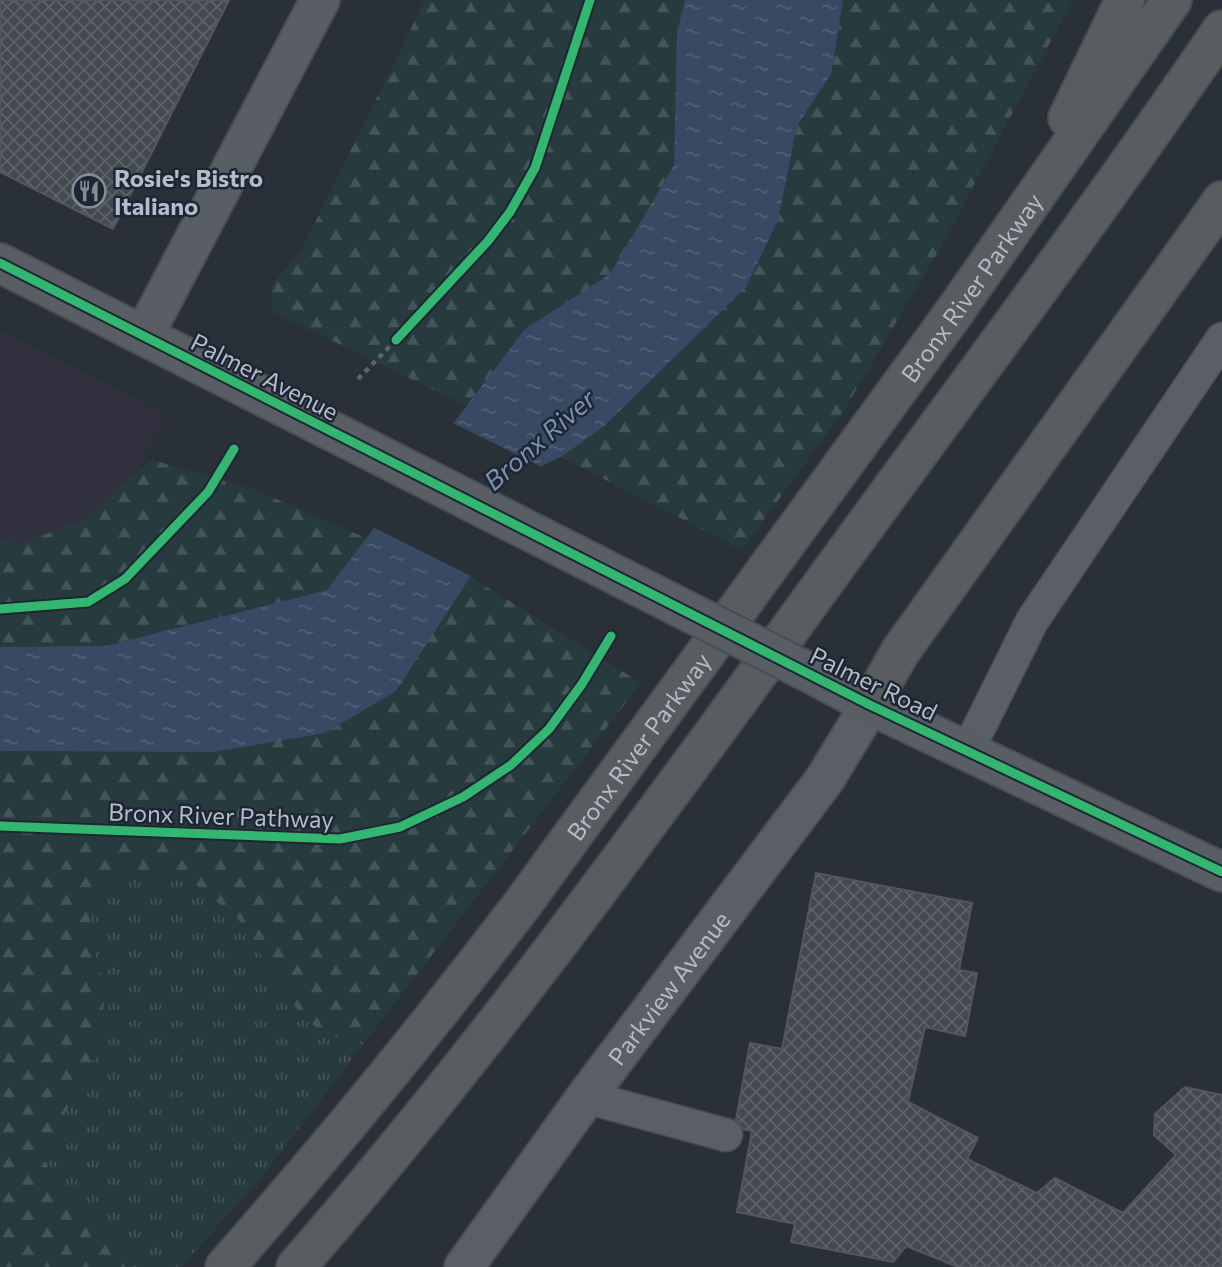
<svg xmlns="http://www.w3.org/2000/svg" width="1222" height="1267" font-family="Commissioner,sans-serif">
	<style>
		.medical { fill: #31303e }
		.grass { fill: url(#grass-tufts) }
		.forest { fill: url(#forest-firs) }
		.water { fill: url(#water-ripples) }
		.pier { fill: #2a3038 }
		.building { fill: url(#building-cross-hatch); stroke: #52575f; stroke-width: 2 }
		.lines { fill: none; stroke-linecap: round; stroke-linejoin: round }
		.lane-casing { stroke: #484c53; stroke-width: 35 }
		.street-casing { stroke: #484c53; stroke-width: 42 }
		.secondary-casing { stroke: #484c53; stroke-width: 42 }
		.highway-casing { stroke: #474c53; stroke-width: 42 }
		.path { stroke: #5d636a; stroke-width: 4.5; stroke-dasharray: 5 5; stroke-linecap: butt }
		.lane { stroke: #5a5e66; stroke-width: 32 }
		.street { stroke: #5a5e66; stroke-width: 38 }
		.secondary { stroke: #595d64; stroke-width: 38 }
		.highway { stroke: #5a5d60; stroke-width: 38 }
		.secondary-bridge-casing { stroke: #484c53; stroke-width: 42; stroke-linecap: butt }
		.secondary-bridge { stroke: #595d64; stroke-width: 38 }
		.cycleway-casing { stroke: #1d2633; stroke-width: 13 }
		.cycleway { stroke: #33b770; stroke-width: 9 }
		.labels { text-anchor: middle; dominant-baseline: central; stroke-width: 5; stroke-linejoin: round; paint-order: stroke }
		.poi-label { font-size: 24px; font-weight: bold; fill: #b4bcc9; stroke: #1d2633; text-anchor: start }
		.street-label { font-size: 24px; fill: #b4bcc9; stroke: #1d2633 }
		.water-label { font-size: 26px; font-style: italic; fill: #7c92b1; stroke: #1d2633 }
	</style>
	<defs>
		<pattern id="grass-tufts" width="24" height="20" patternUnits="userSpaceOnUse" patternTransform="scale(1.75)"><rect width="24" height="20" fill="#273a3e"/><path d="M3 7l-1-3M5 7V3M7 7l1-3M15 17l-1-3M17 17v-4M19 17l1-3" fill="none" stroke="#445559"/></pattern>
		<pattern id="forest-firs" width="22" height="20" patternUnits="userSpaceOnUse" patternTransform="scale(1.75)"><rect width="22" height="20" fill="#273a3e"/><path d="M5 1l3.5 6h-7zM16 11l3.5 6h-7z" fill="#445559"/></pattern>
		<pattern id="water-ripples" width="26" height="14" patternUnits="userSpaceOnUse" patternTransform="scale(1.75)"><rect width="26" height="14" fill="#384963"/><path d="M2 4q2-2 4 0t4 0M15 11q2-2 4 0t4 0" fill="none" stroke="#526178"/></pattern>
		<pattern id="building-cross-hatch" width="8" height="8" patternUnits="userSpaceOnUse" patternTransform="scale(1.75)"><rect width="8" height="8" fill="#444950"/><path d="M0 0l8 8M0 8l8-8" fill="none" stroke="#5d6168"/></pattern>
	</defs>
	<rect width="100%" height="100%" fill="#2a3038"/>
	<path class="medical" d="M 0,331 L 165,414 L 133,478 L 90,539 L 0,546 Z"/>
	<path class="grass" d="M 126,866 L 188,879 L 238,919 L 300,1014 L 325,1035 L 365,1042 L 262,1177 L 181,1267 L 125,1267 L 118,1239 L 83,1214 L 42,1159 L 99,1048 L 104,1003 L 101,972 L 87,929 L 94,903 Z"/>
	<path class="forest" d="M 425,0 L 685,0 L 677,32 L 674,165 L 610,274 L 525,329 L 467,406 L 271,311 L 272,285 L 302,249 Z
		M 843,0 L 1073,0 L 938,252 L 844,410 L 742,550 L 561,457 L 603,427 L 778,220 L 797,126 L 831,74 Z
		M 152,460 L 253,489 L 366,538 L 327,590 L 105,646 L 0,647 L 0,539 L 19,544 L 81,521 Z
		M 469,576 L 641,683 L 365,1042 L 325,1035 L 300,1014 L 238,919 L 188,879 L 125,867 L 94,903 L 87,929 L 101,972 L 104,1003 L 99,1048 L 42,1159 L 83,1214 L 118,1239 L 125,1267 L 0,1267 L 0,751 L 214,752 L 396,691 Z"/>
	<path class="water" d="M 685,0 L 843,0 L 831,74 L 797,126 L 778,220 L 746,287 L 603,427 L 561,457 L 543,465 L 396,691 L 325,733 L 214,752 L 0,751 L 0,647 L 105,646 L 327,590 L 525,329 L 610,274 L 674,165 L 677,32 Z"/>
	<path class="pier" d="M 451,422 L 544,468 L 473,577 L 371,526 Z"/>
	<path class="building" d="M 0,0 L 229,0 L 113,229 L 0,172 Z
		M 816,873 L 972,903 L 959,970 L 977,973 L 965,1036 L 925,1027 L 908,1102 L 978,1138 L 967,1159 L 1037,1193 L 1055,1178 L 1123,1213 L 1176,1155 L 1154,1135 L 1155,1114 L 1185,1087 L 1222,1095 L 1222,1267 L 958,1267 L 906,1246 L 893,1262 L 791,1242 L 795,1224 L 737,1212 L 752,1131 L 743,1129 L 736,1120 L 750,1043 L 782,1049 Z"/>
	<g class="lines">
		<defs>
			<path id="lane" d="M 968,750 L 1032,621 L 1222,339
				M 586,1097 L 726,1135"/>
			<g id="street">
				<path id="s1" d="M 464,1267 L 586,1097 L 825,779 L 870,705"/>
			</g>
			<path id="secondary" d="M 0,263 L 695,615
				M 144,335 L 320,0
				M 804,670 L 870,705 L 1222,872"/>
			<g id="highway">
				<path d="M 1068,118 L 1125,0"/>
				<path d="M 870,705 L 900,652 L 1222,201"/>
				<path id="s2" d="M 225,1267 C 329,1149 429,1027 524,902 L 953,314 L 1172,0"/>
				<path d="M 296,1267 C 485,1051 653,817 822,585 C 956,400 1094,218 1222,30"/>
			</g>
		</defs>
		<use href="#lane" class="lane-casing"/>
		<use href="#street" class="street-casing"/>
		<use href="#secondary" class="secondary-casing"/>
		<use href="#highway" class="highway-casing"/>
		<path class="path" d="M 358,379 L 396,340"/>
		<use href="#lane" class="lane"/>
		<use href="#street" class="street"/>
		<use href="#secondary" class="secondary"/>
		<use href="#highway" class="highway"/>
		<defs>
			<path id="secondary-bridge" d="M 695,615 L 804,670"/>
		</defs>
		<use href="#secondary-bridge" class="secondary-bridge-casing"/>
		<use href="#secondary-bridge" class="secondary-bridge"/>
		<defs>
			<path id="cycleway" d="M 0,263 L 870,705 L 1222,872
				M 396,340 L 488,241 L 510,212 L 535,168 L 590,0
				M 0,609 L 88,602 L 125,579 L 208,492 L 234,449
				M 0,826 L 340,839 L 400,827 L 463,797 L 511,765 L 549,729 L 582,684 L 611,636"/>
		</defs>
		<use href="#cycleway" class="cycleway-casing"/>
		<use href="#cycleway" class="cycleway"/>
	</g>
	<defs>
		<symbol id="restaurant-ring" viewBox="-11 -11 22 22"><circle r="9.5" fill="#1d2633" stroke="#848b96" stroke-width="1.5"/><path d="M-5-6h1v4h1v-4h1v4h1v-4h1v5L-1.5 .5V6h-2V.5L-5-1ZM5-6V6H3V1.5H1.5Q1.5-4 5-6Z" fill="#848b96"/></symbol>
	</defs>
	<g fill-rule="evenodd">
		<use href="#restaurant-ring" x="70" y="172" width="38" height="38"/>
	</g>
	<g class="labels">
		<g class="poi-label">
			<text x="114" y="177">Rosie's Bistro<tspan x="114" dy="28">Italiano</tspan></text>
		</g>
		<g class="street-label">
			<text stroke="none"><textPath href="#s2" startOffset="1232">Bronx River Parkway</textPath></text>
			<text transform="translate(265 376) rotate(27)">Palmer Avenue</text>
			<text transform="translate(874 683) rotate(26)">Palmer Road</text>
			<text stroke="none"><textPath href="#s2" startOffset="665">Bronx River Parkway</textPath></text>
			<text transform="translate(221 815) rotate(2)">Bronx River Pathway</text>
			<text stroke="none"><textPath href="#s1" startOffset="346">Parkview Avenue</textPath></text>
		</g>
		<g class="water-label">
			<text transform="translate(539 439) rotate(-41)">Bronx River</text>
		</g>
	</g>
</svg>
